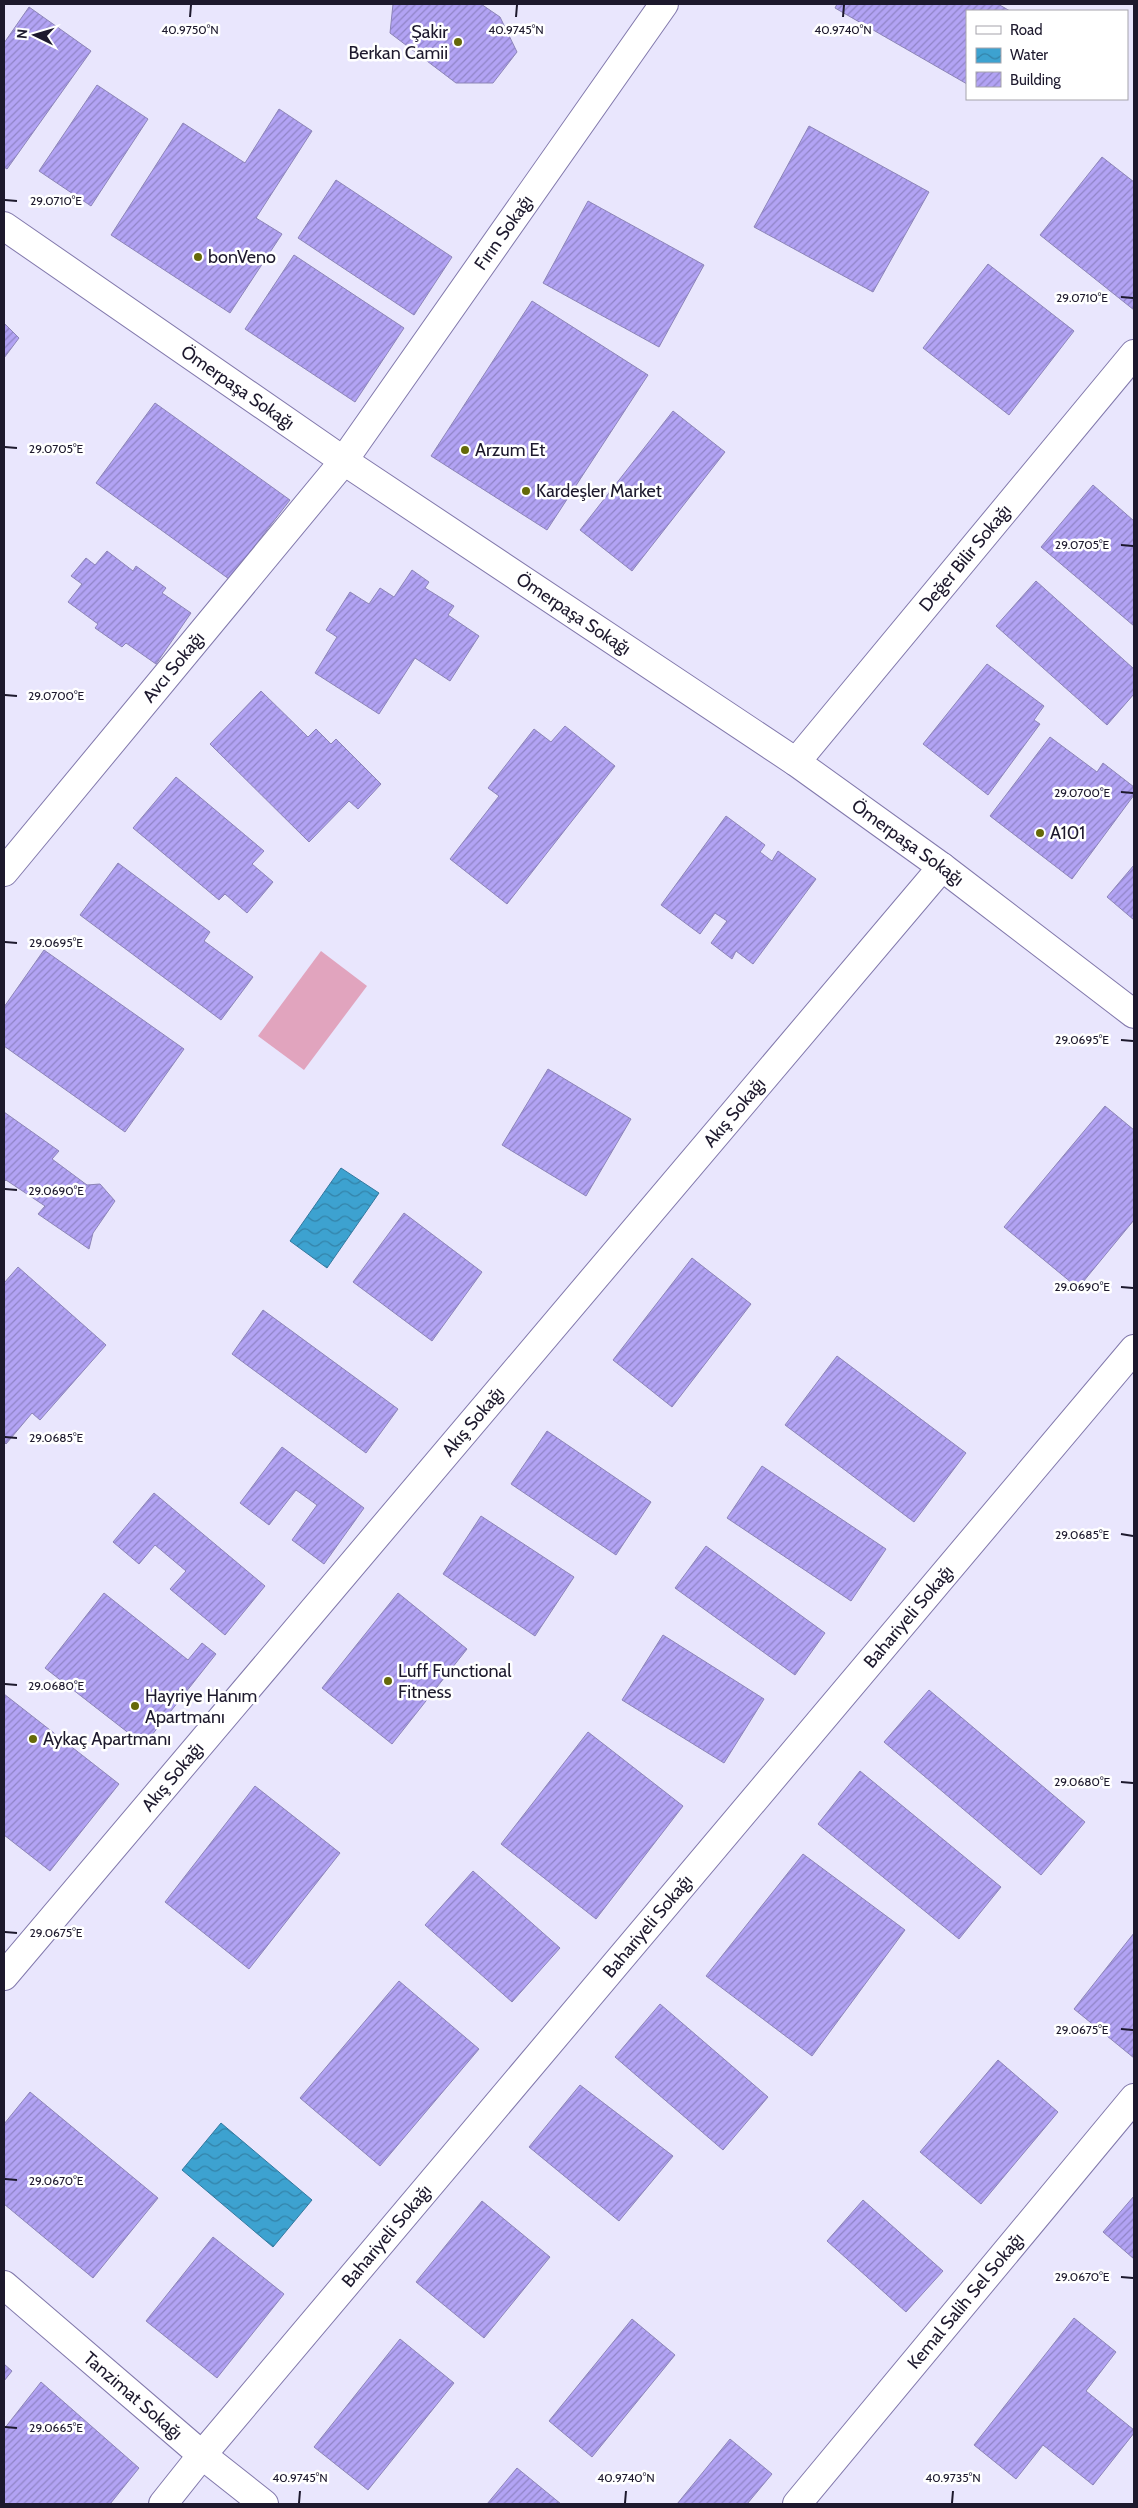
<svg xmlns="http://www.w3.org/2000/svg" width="1138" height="2508" font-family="Cabin,sans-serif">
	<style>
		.garden { fill: #e1a4be }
		.water { fill: url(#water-waves); stroke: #33799f }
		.building { fill: url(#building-hatch); stroke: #8d85b8 }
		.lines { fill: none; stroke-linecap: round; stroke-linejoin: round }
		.street-casing { stroke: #8279ac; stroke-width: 30 }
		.secondary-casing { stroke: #8279ac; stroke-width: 30 }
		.street { stroke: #fff; stroke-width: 28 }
		.secondary { stroke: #fff; stroke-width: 28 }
		.ticks { fill: none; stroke: #1d192d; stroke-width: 2 }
		.poi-dot { fill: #656908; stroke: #fff; stroke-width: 2 }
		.labels { text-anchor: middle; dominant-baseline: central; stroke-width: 5; stroke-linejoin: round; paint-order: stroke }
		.poi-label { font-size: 18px; fill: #1d192d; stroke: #fff; text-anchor: start }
		.street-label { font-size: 18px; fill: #1d192d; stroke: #fff }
		.ticks-label { font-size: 12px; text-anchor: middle; fill: #1d192d; stroke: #fff; stroke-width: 5; stroke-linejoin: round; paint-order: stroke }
	</style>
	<defs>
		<pattern id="water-waves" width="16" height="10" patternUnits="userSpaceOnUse" patternTransform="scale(1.25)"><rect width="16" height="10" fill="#3da2d0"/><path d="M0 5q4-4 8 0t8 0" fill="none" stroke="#3383a9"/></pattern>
		<pattern id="building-hatch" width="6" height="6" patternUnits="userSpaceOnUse" patternTransform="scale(1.25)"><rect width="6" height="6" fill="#b2a3f4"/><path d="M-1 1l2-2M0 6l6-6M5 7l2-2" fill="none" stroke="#9084c6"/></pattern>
	</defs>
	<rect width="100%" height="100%" fill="#e9e6fd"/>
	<path class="garden" d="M 321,951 L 367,986 L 304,1070 L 258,1036 Z"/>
	<path class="water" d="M 341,1168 L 379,1193 L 327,1268 L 290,1241 Z
		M 221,2123 L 312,2200 L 273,2247 L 182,2170 Z"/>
	<path class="building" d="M 393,4 L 481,4 L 500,17 L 517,52 L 493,83 L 456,83 L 390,33 Z
		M 837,4 L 998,4 L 1010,11 L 967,11 L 967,84 L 835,8 Z
		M 29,7 L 91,51 L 7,169 L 4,167 L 4,43 Z
		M 97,85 L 148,119 L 91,206 L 39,171 Z
		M 279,109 L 312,131 L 256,218 L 282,234 L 230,313 L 111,235 L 183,123 L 245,163 Z
		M 809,126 L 929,192 L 873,292 L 754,227 Z
		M 1102,157 L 1134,182 L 1134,310 L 1040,235 Z
		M 336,180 L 452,257 L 414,315 L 298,238 Z
		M 588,201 L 704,265 L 659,347 L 543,283 Z
		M 294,255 L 404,328 L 355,402 L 245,329 Z
		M 988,264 L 1074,331 L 1009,415 L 923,348 Z
		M 532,301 L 648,375 L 547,530 L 431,456 Z
		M 4,323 L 19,338 L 4,358 Z
		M 155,403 L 290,500 L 229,579 L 96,483 Z
		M 673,411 L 725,452 L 632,571 L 580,530 Z
		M 1093,485 L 1134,521 L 1134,626 L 1041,547 Z
		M 107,551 L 133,571 L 136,566 L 166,588 L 162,593 L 191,613 L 156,664 L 126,643 L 122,647 L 95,628 L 98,624 L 68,602 L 82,584 L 71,576 L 86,558 L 95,565 Z
		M 412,570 L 429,582 L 425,588 L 454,606 L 448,615 L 479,636 L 450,681 L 415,658 L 379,714 L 315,673 L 337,637 L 326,630 L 350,592 L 369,604 L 380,588 L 394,597 Z
		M 1036,581 L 1134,669 L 1134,694 L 1107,725 L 996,626 Z
		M 987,664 L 1044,706 L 1034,720 L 1040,724 L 988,795 L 923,744 Z
		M 261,691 L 308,737 L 316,729 L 331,744 L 336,739 L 381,784 L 358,809 L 349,801 L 309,842 L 210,744 Z
		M 565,726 L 615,766 L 507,904 L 450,859 L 499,796 L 488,788 L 534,729 L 551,742 Z
		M 1050,737 L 1097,772 L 1103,763 L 1134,787 L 1134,795 L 1072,879 L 990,816 Z
		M 176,777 L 264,851 L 252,864 L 273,882 L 247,913 L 225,894 L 219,900 L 133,828 Z
		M 726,816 L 765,845 L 760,852 L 772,861 L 778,851 L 816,879 L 753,964 L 736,951 L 732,959 L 711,943 L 727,921 L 715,913 L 700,934 L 661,905 Z
		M 118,863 L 210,932 L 204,941 L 253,977 L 221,1020 L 80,915 Z
		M 1134,865 L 1134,920 L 1107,897 Z
		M 44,950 L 184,1049 L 125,1132 L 4,1046 L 4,1007 Z
		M 548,1069 L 631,1119 L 586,1196 L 502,1145 Z
		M 1105,1106 L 1134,1130 L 1134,1220 L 1078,1288 L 1004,1227 Z
		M 4,1112 L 59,1151 L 52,1159 L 87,1185 L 100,1184 L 115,1201 L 93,1233 L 89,1249 L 38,1214 L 45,1206 L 6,1180 L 4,1182 Z
		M 404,1213 L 482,1272 L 432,1341 L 353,1282 Z
		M 692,1258 L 751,1304 L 672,1407 L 613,1360 Z
		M 18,1267 L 106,1345 L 40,1420 L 32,1413 L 6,1444 L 4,1442 L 4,1283 Z
		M 263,1310 L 398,1409 L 366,1453 L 232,1354 Z
		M 837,1356 L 966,1453 L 914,1522 L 785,1425 Z
		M 547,1431 L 651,1502 L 616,1555 L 511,1484 Z
		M 282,1447 L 364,1508 L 324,1564 L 292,1540 L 317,1505 L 296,1490 L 269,1525 L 240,1503 Z
		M 762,1466 L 886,1549 L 851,1601 L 727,1518 Z
		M 154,1493 L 265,1586 L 225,1635 L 170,1589 L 186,1571 L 155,1545 L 139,1564 L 113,1542 Z
		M 481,1516 L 574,1577 L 535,1636 L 443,1574 Z
		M 706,1546 L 825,1633 L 795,1675 L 675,1588 Z
		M 104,1593 L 188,1660 L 202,1643 L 216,1654 L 144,1745 L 45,1668 Z
		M 398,1593 L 467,1649 L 392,1744 L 322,1688 Z
		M 663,1635 L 764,1699 L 724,1763 L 622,1700 Z
		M 929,1690 L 1085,1822 L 1041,1875 L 884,1742 Z
		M 4,1694 L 119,1784 L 50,1871 L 4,1835 Z
		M 588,1732 L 683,1806 L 596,1919 L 501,1844 Z
		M 860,1771 L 1001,1887 L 959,1939 L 818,1824 Z
		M 255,1786 L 340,1853 L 249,1969 L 165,1902 Z
		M 803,1854 L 905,1930 L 812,2056 L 706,1976 Z
		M 473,1871 L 560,1948 L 512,2002 L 425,1925 Z
		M 1134,1933 L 1134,2058 L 1074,2009 Z
		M 399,1981 L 479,2049 L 380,2166 L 300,2098 Z
		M 660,2004 L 768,2097 L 723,2150 L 615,2057 Z
		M 998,2060 L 1058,2112 L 981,2204 L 920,2152 Z
		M 580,2085 L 673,2156 L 619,2221 L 529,2147 Z
		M 30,2092 L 158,2198 L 93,2278 L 4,2204 L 4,2124 Z
		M 1134,2196 L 1134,2259 L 1103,2232 Z
		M 863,2200 L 943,2271 L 906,2312 L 827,2241 Z
		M 482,2201 L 550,2257 L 484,2338 L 416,2282 Z
		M 213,2237 L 284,2294 L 217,2378 L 146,2321 Z
		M 1074,2318 L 1116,2352 L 1086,2391 L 1134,2430 L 1134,2433 L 1093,2485 L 1043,2445 L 1016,2479 L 974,2445 Z
		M 632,2319 L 675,2355 L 592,2457 L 549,2421 Z
		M 400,2339 L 454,2383 L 368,2490 L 314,2447 Z
		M 4,2364 L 12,2371 L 4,2381 Z
		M 41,2382 L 139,2468 L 110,2504 L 4,2504 L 4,2429 Z
		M 730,2439 L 772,2474 L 747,2504 L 677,2504 Z
		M 517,2468 L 561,2504 L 487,2504 Z"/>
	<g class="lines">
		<defs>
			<g id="street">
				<path id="s1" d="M 796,762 L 1134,354"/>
				<path id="s2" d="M 4,872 L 339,467 L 664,4"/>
				<path id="s3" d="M 4,1976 L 942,867"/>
				<path id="s4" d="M 4,2285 L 202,2455 L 264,2504"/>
				<path id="s5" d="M 163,2504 L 202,2455 L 1134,1349"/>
				<path id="s6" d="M 797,2504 L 1134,2098"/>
			</g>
			<g id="secondary">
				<path id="s7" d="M 4,226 L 344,461 L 796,762 L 942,867 L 1134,1014"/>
			</g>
		</defs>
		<use href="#street" class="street-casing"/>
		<use href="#secondary" class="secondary-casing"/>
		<use href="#street" class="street"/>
		<use href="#secondary" class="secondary"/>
	</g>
	<path class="ticks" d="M 190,17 L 191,5M 516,17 L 517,5M 843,17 L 844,5M 5,200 L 17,201M 1121,297 L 1133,298M 5,447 L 17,448M 1121,545 L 1133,546M 5,695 L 17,696M 1121,792 L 1133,793M 5,942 L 17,943M 1121,1040 L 1133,1041M 5,1189 L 17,1190M 1121,1287 L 1133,1288M 5,1437 L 17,1438M 1121,1534 L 1133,1536M 5,1684 L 17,1685M 1121,1782 L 1133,1783M 5,1932 L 17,1933M 1121,2029 L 1133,2030M 5,2179 L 17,2180M 1121,2277 L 1133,2278M 5,2427 L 17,2428M 299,2503 L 300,2491M 625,2503 L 626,2491M 952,2503 L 953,2491"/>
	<g class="poi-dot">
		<circle cx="458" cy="42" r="5"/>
		<circle cx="198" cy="257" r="5"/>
		<circle cx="465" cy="450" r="5"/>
		<circle cx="526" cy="491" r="5"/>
		<circle cx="1040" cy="833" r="5"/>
		<circle cx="388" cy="1681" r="5"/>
		<circle cx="135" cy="1706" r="5"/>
		<circle cx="33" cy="1739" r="5"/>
	</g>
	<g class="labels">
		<g class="poi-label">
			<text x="448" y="32" text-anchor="end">Şakir<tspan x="448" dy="21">Berkan Camii</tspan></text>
			<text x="208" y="257">bonVeno</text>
			<text x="475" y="450">Arzum Et</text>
			<text x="536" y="491">Kardeşler Market</text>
			<text x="1050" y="833">A101</text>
			<text x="398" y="1671">Luff Functional<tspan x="398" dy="21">Fitness</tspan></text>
			<text x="145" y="1696">Hayriye Hanım<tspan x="145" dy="21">Apartmanı</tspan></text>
			<text x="43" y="1739">Aykaç Apartmanı</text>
		</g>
		<g class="street-label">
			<text stroke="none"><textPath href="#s2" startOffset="812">Fırın Sokağı</textPath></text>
			<text stroke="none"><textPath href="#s7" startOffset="284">Ömerpaşa Sokağı</textPath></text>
			<text stroke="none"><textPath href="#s1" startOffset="265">Değer Bilir Sokağı</textPath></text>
			<text stroke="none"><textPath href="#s7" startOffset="689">Ömerpaşa Sokağı</textPath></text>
			<text stroke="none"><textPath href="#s2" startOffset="266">Avcı Sokağı</textPath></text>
			<text stroke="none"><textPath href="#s7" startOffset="1094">Ömerpaşa Sokağı</textPath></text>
			<text stroke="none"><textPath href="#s3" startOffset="1131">Akış Sokağı</textPath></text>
			<text stroke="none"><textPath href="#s3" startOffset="726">Akış Sokağı</textPath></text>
			<text stroke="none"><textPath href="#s5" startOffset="1159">Bahariyeli Sokağı</textPath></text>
			<text stroke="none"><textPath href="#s3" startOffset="261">Akış Sokağı</textPath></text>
			<text stroke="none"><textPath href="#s5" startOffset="754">Bahariyeli Sokağı</textPath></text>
			<text stroke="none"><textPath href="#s5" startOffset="349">Bahariyeli Sokağı</textPath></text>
			<text stroke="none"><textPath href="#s6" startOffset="264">Kemal Salih Sel Sokağı</textPath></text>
			<text stroke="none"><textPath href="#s4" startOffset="170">Tanzimat Sokağı</textPath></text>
		</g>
	</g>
	<g class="ticks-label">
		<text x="190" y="34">40.9750°N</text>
		<text x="516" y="34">40.9745°N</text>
		<text x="843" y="34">40.9740°N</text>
		<text x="56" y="205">29.0710°E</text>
		<text x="1082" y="302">29.0710°E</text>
		<text x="56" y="453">29.0705°E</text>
		<text x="1082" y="549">29.0705°E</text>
		<text x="56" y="700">29.0700°E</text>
		<text x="1082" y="797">29.0700°E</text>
		<text x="56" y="947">29.0695°E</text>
		<text x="1082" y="1044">29.0695°E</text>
		<text x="56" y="1195">29.0690°E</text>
		<text x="1082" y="1291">29.0690°E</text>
		<text x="56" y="1442">29.0685°E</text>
		<text x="1082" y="1539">29.0685°E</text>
		<text x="56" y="1690">29.0680°E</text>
		<text x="1082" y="1786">29.0680°E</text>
		<text x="56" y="1937">29.0675°E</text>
		<text x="1082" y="2034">29.0675°E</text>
		<text x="56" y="2185">29.0670°E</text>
		<text x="1082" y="2281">29.0670°E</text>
		<text x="56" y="2432">29.0665°E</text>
		<text x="300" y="2482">40.9745°N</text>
		<text x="626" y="2482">40.9740°N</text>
		<text x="953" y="2482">40.9735°N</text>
	</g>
	<rect width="1138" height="2508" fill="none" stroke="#1d192d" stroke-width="10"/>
	<rect x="966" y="10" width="162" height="90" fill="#ffffff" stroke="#a5a3ab"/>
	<rect x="976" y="26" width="25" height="8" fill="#ffffff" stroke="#a5a3ab"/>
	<text x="1010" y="35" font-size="15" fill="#1d192d">Road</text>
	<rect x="976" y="48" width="25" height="15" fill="url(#water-waves)" stroke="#a5a3ab"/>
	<text x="1010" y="60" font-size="15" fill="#1d192d">Water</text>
	<rect x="976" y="72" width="25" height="15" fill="url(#building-hatch)" stroke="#a5a3ab"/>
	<text x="1010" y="85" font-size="15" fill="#1d192d">Building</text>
	<g transform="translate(35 35) rotate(275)" stroke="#ffffff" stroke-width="4" paint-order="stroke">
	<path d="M0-4L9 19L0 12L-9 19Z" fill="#1d192d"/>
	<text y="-8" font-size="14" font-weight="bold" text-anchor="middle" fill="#1d192d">N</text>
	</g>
</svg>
